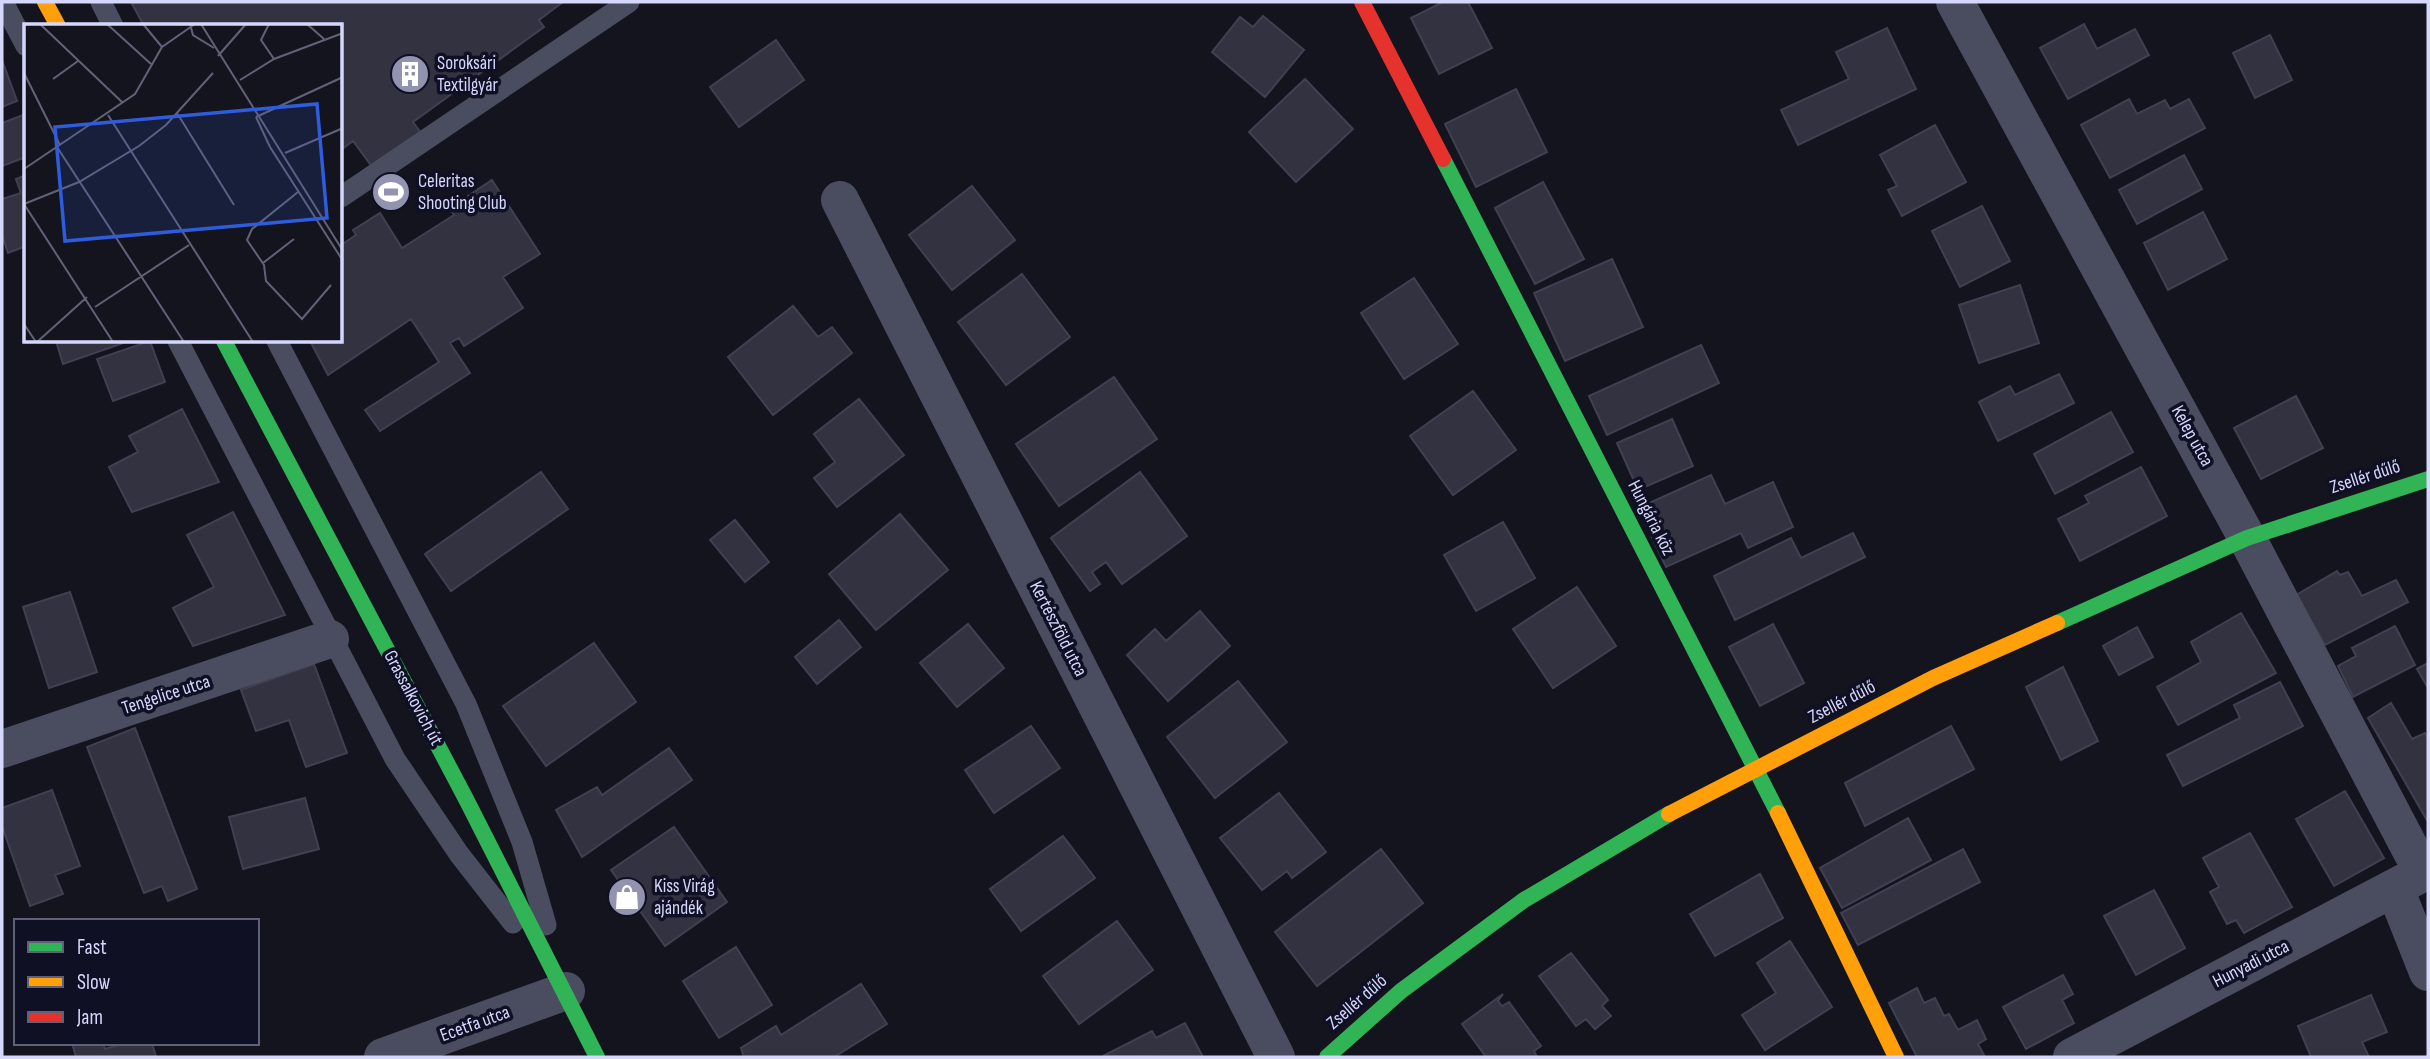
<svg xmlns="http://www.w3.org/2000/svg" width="2430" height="1059" font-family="'Sofia Sans Condensed',sans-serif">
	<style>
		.building { fill: #323241; stroke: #404052; stroke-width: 2 }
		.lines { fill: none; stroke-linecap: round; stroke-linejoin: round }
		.lane { stroke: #4a4c5f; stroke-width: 21 }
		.street { stroke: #4a4c5f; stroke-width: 38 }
		.fast { stroke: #30b455; stroke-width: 16 }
		.slow { stroke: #ff9f0a; stroke-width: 16 }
		.jam { stroke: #e5322d; stroke-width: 16 }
		.labels { text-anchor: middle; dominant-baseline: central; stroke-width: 7; stroke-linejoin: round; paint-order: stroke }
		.poi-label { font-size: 19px; fill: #d5d7fc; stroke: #101024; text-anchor: start }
		.street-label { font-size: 19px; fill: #d5d7fc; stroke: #101024 }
		.inset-road { fill: none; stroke: #616277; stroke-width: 2 }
		.view { fill: #2f5cdc; fill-opacity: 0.15; stroke: #2f5cdc; stroke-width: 3.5 }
		.inset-edge { fill: none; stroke: #d5d7fc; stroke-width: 3.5 }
	</style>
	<rect width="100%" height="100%" fill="#14141f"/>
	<path class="building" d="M 131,2 L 563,2 L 539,20 L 544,27 L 413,122 L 421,133 L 373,168 L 353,141 L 341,150 L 341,26 L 144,26 Z
		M 1443,2 L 1468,2 L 1492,48 L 1439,74 L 1411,18 Z
		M 1263,16 L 1304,50 L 1265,97 L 1212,52 L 1240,17 L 1253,27 Z
		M 2084,24 L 2097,49 L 2135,29 L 2149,55 L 2068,99 L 2040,48 Z
		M 1887,28 L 1916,89 L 1798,145 L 1781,110 L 1849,79 L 1836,52 Z
		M 2270,35 L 2292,80 L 2255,98 L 2233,53 Z
		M 776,40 L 804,80 L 739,127 L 710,87 Z
		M 2,60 L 17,101 L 2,107 Z
		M 1305,79 L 1353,129 L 1296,182 L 1249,132 Z
		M 1516,89 L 1547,152 L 1476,187 L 1445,124 Z
		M 2129,99 L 2137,114 L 2165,100 L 2170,109 L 2189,99 L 2205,128 L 2110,178 L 2081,125 Z
		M 26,114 L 26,157 L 2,166 L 2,123 Z
		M 1935,125 L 1966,182 L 1902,216 L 1888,190 L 1897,186 L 1880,155 Z
		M 2184,155 L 2202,189 L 2137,224 L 2119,190 Z
		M 26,175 L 26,246 L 8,253 L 2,235 L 2,199 L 21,193 L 16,179 Z
		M 492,180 L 540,254 L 503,277 L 523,308 L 464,346 L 459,338 L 450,343 L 470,373 L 380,431 L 365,410 L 439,362 L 411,319 L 328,375 L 310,341 L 341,341 L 341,245 L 356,235 L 353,230 L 380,213 L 402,248 L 454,215 L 450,208 Z
		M 1543,182 L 1584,259 L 1535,284 L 1495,208 Z
		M 972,186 L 1015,240 L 952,290 L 909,235 Z
		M 1982,206 L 2010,261 L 1960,287 L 1932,231 Z
		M 2203,212 L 2227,259 L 2168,290 L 2144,243 Z
		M 1612,259 L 1643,327 L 1565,361 L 1534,293 Z
		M 1022,274 L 1070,337 L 1006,385 L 958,322 Z
		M 1414,278 L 1458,344 L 1404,379 L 1361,313 Z
		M 2020,285 L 2039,343 L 1979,363 L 1959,305 Z
		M 793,306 L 818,337 L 832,327 L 852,353 L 773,415 L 728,357 Z
		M 56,341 L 129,341 L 63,364 Z
		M 150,341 L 165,382 L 113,401 L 97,359 Z
		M 1701,345 L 1719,383 L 1607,435 L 1589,396 Z
		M 2059,374 L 2074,403 L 1998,441 L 1979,402 L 2010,386 L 2015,395 Z
		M 1114,377 L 1157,439 L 1059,506 L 1016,444 Z
		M 1473,391 L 1516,450 L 1453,495 L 1410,436 Z
		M 2296,396 L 2323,448 L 2261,479 L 2234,428 Z
		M 859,399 L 904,455 L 837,507 L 814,478 L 835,462 L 814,434 Z
		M 182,409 L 219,482 L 132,512 L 109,467 L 138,452 L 129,436 Z
		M 2111,412 L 2133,452 L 2055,494 L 2034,454 Z
		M 1672,419 L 1693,466 L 1638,490 L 1617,443 Z
		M 2141,467 L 2167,516 L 2080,561 L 2058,519 L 2089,503 L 2085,496 Z
		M 541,472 L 568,509 L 451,591 L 425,554 Z
		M 1140,472 L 1187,536 L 1122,584 L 1106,562 L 1092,572 L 1100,584 L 1090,591 L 1051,538 Z
		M 1711,475 L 1725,504 L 1773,482 L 1793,527 L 1748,548 L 1741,533 L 1666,567 L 1638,508 Z
		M 233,512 L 285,615 L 193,646 L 173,608 L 214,587 L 187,535 Z
		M 900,514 L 948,570 L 876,630 L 829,574 Z
		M 735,520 L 769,562 L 745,582 L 710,540 Z
		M 1503,522 L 1535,578 L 1476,611 L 1444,555 Z
		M 1853,533 L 1865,557 L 1735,620 L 1714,576 L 1791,538 L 1801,558 Z
		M 2337,571 L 2340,575 L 2348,572 L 2362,596 L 2396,580 L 2408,602 L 2325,645 L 2296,595 Z
		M 1577,587 L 1616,646 L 1553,688 L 1513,629 Z
		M 70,592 L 97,672 L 49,688 L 23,607 Z
		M 1200,611 L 1230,646 L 1168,701 L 1127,655 L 1155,629 L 1166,641 Z
		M 2241,613 L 2276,673 L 2178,725 L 2157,687 L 2201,662 L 2191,642 Z
		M 839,620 L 861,647 L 817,684 L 795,657 Z
		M 968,624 L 1004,668 L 957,707 L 920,663 Z
		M 1773,624 L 1804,683 L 1760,706 L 1729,647 Z
		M 2395,626 L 2415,665 L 2353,697 L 2338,666 L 2356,656 L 2352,648 Z
		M 2137,627 L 2153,657 L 2119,675 L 2103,646 Z
		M 594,643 L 636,702 L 546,766 L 503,706 Z
		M 2428,663 L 2428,688 L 2417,669 Z
		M 314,664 L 347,753 L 306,767 L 289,720 L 256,731 L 241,690 Z
		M 2063,667 L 2098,741 L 2061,760 L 2026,687 Z
		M 1238,681 L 1287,742 L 1215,798 L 1167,737 Z
		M 2280,682 L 2303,726 L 2183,786 L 2167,755 L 2240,718 L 2234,705 Z
		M 2391,703 L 2412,739 L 2425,733 L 2428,739 L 2428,822 L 2368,718 Z
		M 1031,726 L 1060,768 L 994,813 L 965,770 Z
		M 1951,726 L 1974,769 L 1865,826 L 1845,783 Z
		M 135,728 L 197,889 L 168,901 L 162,886 L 144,893 L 87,747 Z
		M 669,748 L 692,780 L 582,857 L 556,810 L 597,787 L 602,795 Z
		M 52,790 L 80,866 L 55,875 L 63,894 L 30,906 L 2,826 L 2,808 Z
		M 2345,791 L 2384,858 L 2334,886 L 2296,819 Z
		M 1279,793 L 1326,852 L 1292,878 L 1287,871 L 1262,890 L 1220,838 Z
		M 305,798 L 319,849 L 243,869 L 229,817 Z
		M 1908,818 L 1931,860 L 1842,908 L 1820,868 Z
		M 674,827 L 727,902 L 665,946 L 611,870 Z
		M 2250,833 L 2292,907 L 2244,933 L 2236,920 L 2227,924 L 2210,892 L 2219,887 L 2203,858 Z
		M 1063,836 L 1095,878 L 1021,931 L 990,889 Z
		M 1381,849 L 1423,903 L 1317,986 L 1275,932 Z
		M 1963,849 L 1980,882 L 1858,945 L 1841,913 Z
		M 1760,874 L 1783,918 L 1715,956 L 1690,914 Z
		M 2154,890 L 2185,948 L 2136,975 L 2104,916 Z
		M 1117,921 L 1153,970 L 1079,1024 L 1043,976 Z
		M 1790,941 L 1832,1007 L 1765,1050 L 1742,1015 L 1776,993 L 1757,963 Z
		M 736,947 L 772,1005 L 719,1038 L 683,981 Z
		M 1571,953 L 1608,1000 L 1602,1006 L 1611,1016 L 1595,1029 L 1586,1019 L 1576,1026 L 1539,976 Z
		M 2063,975 L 2073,994 L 2062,1000 L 2074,1023 L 2026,1049 L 2003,1007 Z
		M 861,984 L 887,1024 L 834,1057 L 744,1057 L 741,1048 L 776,1026 L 781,1035 Z
		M 1917,988 L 1924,1003 L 1935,998 L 1944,1016 L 1949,1014 L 1958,1030 L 1977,1020 L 1986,1039 L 1978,1044 L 1985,1057 L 1917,1057 L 1889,1003 Z
		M 1503,994 L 1498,1001 L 1502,1006 L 1509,1002 L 1541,1046 L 1534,1051 L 1537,1057 L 1486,1057 L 1462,1024 Z
		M 2371,995 L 2387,1032 L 2362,1042 L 2369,1057 L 2311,1057 L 2298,1026 Z
		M 1185,1023 L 1203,1057 L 1103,1056 L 1152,1031 L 1156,1038 Z
		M 72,1043 L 103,1043 L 105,1049 L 124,1043 L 152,1043 L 156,1057 L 76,1057 Z"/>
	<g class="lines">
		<path class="lane" d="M 3,2 L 26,46
			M 101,2 L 113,26
			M 341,197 L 629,2
			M 178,341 L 395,759 L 459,854 L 513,923
			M 277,341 L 466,704 L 522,842 L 546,925"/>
		<path class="street" d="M 1955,2 L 2247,538 L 2423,873
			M 840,200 L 1276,1057
			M 2,749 L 330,639
			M 2395,889 L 2428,972
			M 383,1057 L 566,991
			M 2072,1057 L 2428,870"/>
		<path class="fast" d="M 1443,159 L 1778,813
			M 224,341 L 466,799 L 597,1057
			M 2057,623 L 2247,538 L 2428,479
			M 1327,1057 L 1401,991 L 1524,900 L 1669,814"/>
		<path class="slow" d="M 45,2 L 58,26
			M 1778,813 L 1896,1057
			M 1669,814 L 1933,678 L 2057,623"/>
		<path class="jam" d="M 1362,2 L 1443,159"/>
	</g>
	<defs>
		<symbol id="building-disc" viewBox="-11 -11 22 22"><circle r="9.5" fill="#9193af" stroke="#101024"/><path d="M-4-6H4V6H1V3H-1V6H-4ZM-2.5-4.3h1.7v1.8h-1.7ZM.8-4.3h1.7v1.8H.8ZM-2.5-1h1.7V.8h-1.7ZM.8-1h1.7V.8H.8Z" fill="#fff"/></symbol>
		<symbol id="stadium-disc" viewBox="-11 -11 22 22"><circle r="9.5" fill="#9193af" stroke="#101024"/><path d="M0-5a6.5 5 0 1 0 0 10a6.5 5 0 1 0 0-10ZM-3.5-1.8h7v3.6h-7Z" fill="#fff"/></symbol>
		<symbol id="shop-disc" viewBox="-11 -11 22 22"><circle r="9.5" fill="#9193af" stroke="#101024"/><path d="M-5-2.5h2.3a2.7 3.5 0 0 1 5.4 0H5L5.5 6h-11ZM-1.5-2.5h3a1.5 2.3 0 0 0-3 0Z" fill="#fff"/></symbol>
	</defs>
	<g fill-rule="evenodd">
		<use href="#building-disc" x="388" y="52" width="44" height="44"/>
		<use href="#stadium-disc" x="369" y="170" width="44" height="44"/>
		<use href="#shop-disc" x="605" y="875" width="44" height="44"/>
	</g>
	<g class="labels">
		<g class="poi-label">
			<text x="437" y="63">Soroksári<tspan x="437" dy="22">Textilgyár</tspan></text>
			<text x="418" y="181">Celeritas<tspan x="418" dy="22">Shooting Club</tspan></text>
			<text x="654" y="886">Kiss Virág<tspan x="654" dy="22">ajándék</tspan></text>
		</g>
		<g class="street-label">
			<text transform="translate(2192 436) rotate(61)">Kelep utca</text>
			<text transform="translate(2365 477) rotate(-18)">Zsellér dűlő</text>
			<text transform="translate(1651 518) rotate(63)">Hungária köz</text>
			<text transform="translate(1058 629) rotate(63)">Kertészföld utca</text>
			<text transform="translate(166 695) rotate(-18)">Tengelice utca</text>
			<text transform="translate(413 698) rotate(62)">Grassalkovich út</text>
			<text transform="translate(1842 702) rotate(-27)">Zsellér dűlő</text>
			<text transform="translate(2251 964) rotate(-27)">Hunyadi utca</text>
			<text transform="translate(1357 1002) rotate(-41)">Zsellér dűlő</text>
			<text transform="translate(475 1024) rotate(-20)">Ecetfa utca</text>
		</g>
	</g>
	<g transform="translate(24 24)">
		<rect width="318" height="318" fill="#14141f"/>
		<path class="inset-road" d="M 16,0 L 99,79M 83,0 L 127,40M 119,0 L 138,23M 166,0 L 169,11 L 190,24M 177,0 L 319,227M 245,0 L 237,16 L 250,35M 283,0 L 300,15M 194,32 L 222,0M 0,49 L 36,121M 29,55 L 54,37M 216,56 L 250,35 L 319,9M 153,89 L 210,181M 84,91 L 229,318M 232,93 L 246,123 L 319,237M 232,93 L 319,53M 33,123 L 160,318M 261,129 L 319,104M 0,145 L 111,70 L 138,23 L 171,0M 274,168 L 228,205 L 223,216 L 240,241 L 242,257 L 278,295 L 307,261M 0,180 L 55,158 L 115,122 L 142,101 L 189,49M 0,180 L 89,318M 239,239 L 270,215M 71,283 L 165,221M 0,300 L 12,318M 13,318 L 63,273"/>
		<path class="view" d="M 293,80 L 303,194 L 41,217 L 31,103 Z"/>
		<rect width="318" height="318" class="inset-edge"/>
	</g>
	<rect width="2430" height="1059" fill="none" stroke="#d5d7fc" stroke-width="7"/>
	<rect x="14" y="919" width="245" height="126" fill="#101024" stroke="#5f607a" stroke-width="2"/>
	<rect x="28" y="942" width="35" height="10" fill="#30b455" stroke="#5f607a" stroke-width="2"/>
	<text x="77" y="954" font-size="21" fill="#d5d7fc">Fast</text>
	<rect x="28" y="977" width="35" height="10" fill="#ff9f0a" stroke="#5f607a" stroke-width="2"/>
	<text x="77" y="989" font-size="21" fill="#d5d7fc">Slow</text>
	<rect x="28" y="1012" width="35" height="10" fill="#e5322d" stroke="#5f607a" stroke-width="2"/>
	<text x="77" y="1024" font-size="21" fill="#d5d7fc">Jam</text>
</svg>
